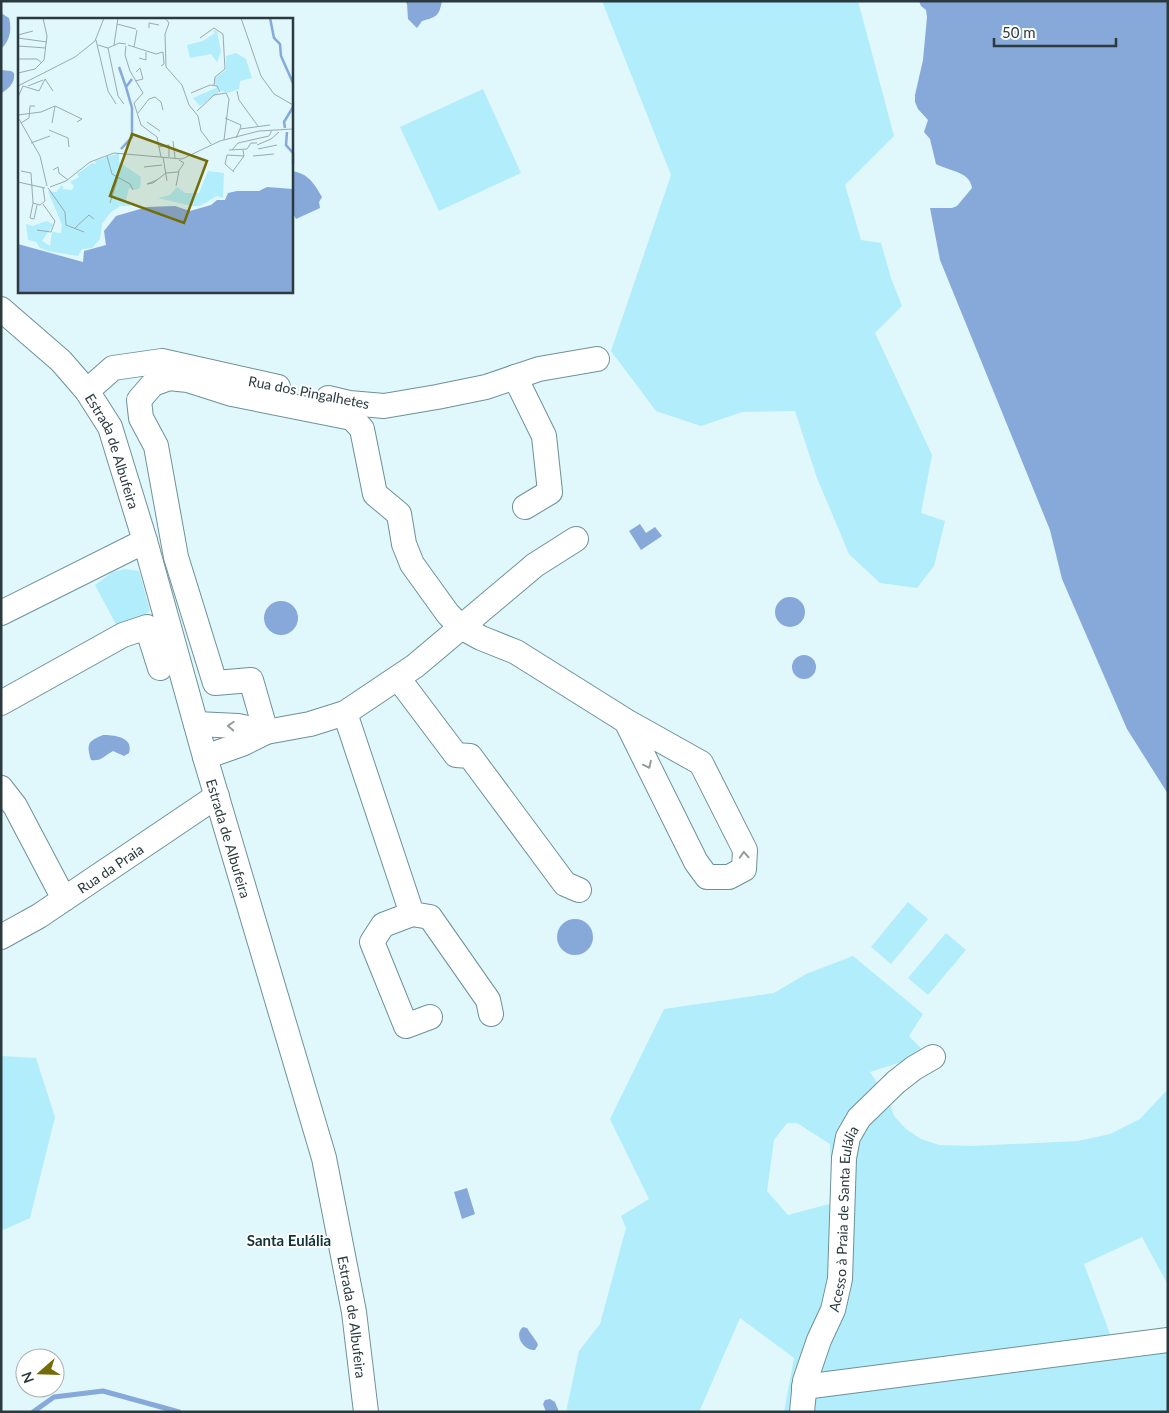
<svg xmlns="http://www.w3.org/2000/svg" width="1169" height="1413" font-family="Lato,sans-serif">
	<style>
		.green { fill: #b1edfa; fill-rule: evenodd }
		.water { fill: #86a9da }
		.lines { fill: none; stroke-linecap: round; stroke-linejoin: round }
		.stream { stroke: #86a9da; stroke-width: 5 }
		.minor-casing { stroke: #6d9199; stroke-width: 26 }
		.minor { stroke: #fff; stroke-width: 24 }
		.oneway { stroke: #959c9e }
		.labels { text-anchor: middle; dominant-baseline: central; stroke-width: 4; stroke-linejoin: round; paint-order: stroke }
		.street-label { font-size: 14px; fill: #2b3a3e; stroke: #fff }
		.neighbourhood-label { font-size: 15px; font-weight: bold; fill: #103339; stroke: #fff }
		.inset-river { fill: none; stroke: #86a9da; stroke-width: 2.5 }
		.inset-road { fill: none; stroke: #98abb0; stroke-width: 1 }
		.view { fill: #746c07; fill-opacity: 0.15; stroke: #746c07; stroke-width: 2.5 }
		.inset-edge { fill: none; stroke: #2b3a3e; stroke-width: 2.5 }
	</style>
	<rect width="100%" height="100%" fill="#e0f7fc"/>
	<path class="green" d="M 602,1 L 858,1 L 894,136 L 845,185 L 861,240 L 881,243 L 891,278 L 902,306 L 875,333 L 932,455 L 921,513 L 945,521 L 934,566 L 917,588 L 880,583 L 849,554 L 817,478 L 795,411 L 742,412 L 701,426 L 656,411 L 611,351 L 671,175 Z
		M 483,89 L 521,173 L 439,211 L 400,127 Z
		M 125,569 L 139,571 L 150,611 L 119,630 L 95,585 L 113,572 Z
		M 908,902 L 928,919 L 891,964 L 871,947 Z
		M 946,933 L 966,950 L 928,995 L 908,978 Z
		M 853,956 L 923,1014 L 909,1036 L 926,1054 L 870,1072 L 889,1101 L 894,1116 L 906,1129 L 921,1139 L 939,1145 L 972,1146 L 1078,1141 L 1110,1134 L 1140,1119 L 1168,1089 L 1168,1285 L 1142,1237 L 1084,1264 L 1113,1342 L 1168,1335 L 1168,1412 L 784,1412 L 794,1358 L 740,1318 L 699,1412 L 566,1412 L 579,1351 L 600,1324 L 626,1228 L 621,1216 L 649,1199 L 610,1119 L 664,1009 L 774,993 L 806,974 ZM 787,1123 L 797,1123 L 830,1144 L 833,1203 L 788,1215 L 767,1191 L 774,1140 Z
		M 1,1056 L 36,1058 L 55,1117 L 30,1218 L 1,1231 Z"/>
	<path class="water" d="M 405,1 L 442,1 C 439,16 437,17 422,21 L 417,28 L 408,19 L 407,4 Z
		M 919,1 L 1168,1 L 1168,794 L 1127,729 L 1062,579 L 1050,530 L 940,260 L 930,208 L 952,208 L 957,206 L 972,188 C 970,171 948,171 936,164 L 930,139 L 924,132 L 928,120 L 918,109 L 915,102 L 915,95 L 923,60 L 927,17 L 926,10 L 921,6 Z
		M 1,13 L 9,18 C 12,29 10,41 1,49 Z
		M 1,70 L 11,71 L 14,73 C 15,83 10,87 2,93 Z
		M 291,171 C 308,173 314,183 322,197 L 319,202 L 320,208 L 296,219 L 291,210 Z
		M 640,524 L 646,533 L 655,527 L 662,536 L 641,550 L 629,531 Z
		M775 612a15 15 0 1 1 30 0a15 15 0 1 1-30 0Z
		M264 618a17 17 0 1 1 34 0a17 17 0 1 1-34 0Z
		M792 667a12 12 0 1 1 24 0a12 12 0 1 1-24 0Z
		M 103,735 C 114,735 134,737 129,753 L 124,756 L 113,751 C 105,755 101,762 91,760 C 86,744 88,741 103,735 Z
		M557 937a18 18 0 1 1 36 0a18 18 0 1 1-36 0Z
		M 467,1188 L 475,1214 L 462,1219 L 454,1192 Z
		M 523,1327 L 527,1328 C 530,1333 537,1341 538,1345 L 535,1350 C 524,1351 513,1335 523,1327 Z
		M 550,1399 L 555,1402 L 559,1412 L 546,1412 L 543,1404 L 545,1400 Z"/>
	<g class="lines">
		<path class="stream" d="M 33,1412 L 54,1397 L 103,1391 L 179,1412"/>
		<defs>
			<g id="minor">
				<path id="s1" d="M 1,309 L 61,361 L 87,391 L 110,427 L 145,541 L 205,757 L 324,1158 L 354,1312 L 366,1412"/>
				<path d="M 515,377 L 544,436 L 550,492 L 525,507"/>
				<path d="M 87,391 L 113,368 L 162,361 L 278,387"/>
				<path d="M 328,398 L 349,403 L 384,406 L 437,397 L 486,387 L 539,369 L 597,359"/>
				<path d="M 1,613 L 145,541"/>
				<path d="M 398,678 L 456,755 L 470,756 L 565,884 L 579,890"/>
				<path d="M 1,703 L 123,635 L 147,627 L 160,668"/>
				<path d="M 345,713 L 412,914 L 430,917 L 488,1000 L 491,1014"/>
				<path d="M 196,724 L 238,726 L 266,732"/>
				<path d="M 266,732 L 251,680 L 215,683 L 176,557 L 156,446 L 141,418 L 139,400 L 153,384 L 169,378 L 188,380 L 232,394 L 352,418 L 362,429 L 375,494 L 399,514 L 404,544 L 412,564 L 448,614 L 461,627 L 481,638 L 516,652 L 626,721 L 701,763 L 745,850 L 744,869 L 729,877 L 707,877 L 696,862 L 626,721"/>
				<path d="M 205,757 L 242,744 L 266,732 L 310,724 L 345,713 L 415,666 L 535,565 L 576,539"/>
				<path d="M 1,788 L 15,806 L 64,899"/>
				<path d="M 412,914 L 383,925 L 372,942 L 406,1026 L 430,1017"/>
				<path id="s2" d="M 1,937 L 39,916 L 217,796"/>
				<path d="M 804,1387 L 1168,1340"/>
				<path id="s3" d="M 802,1412 L 805,1381 L 819,1340 L 833,1310 L 840,1279 L 844,1158 L 848,1137 L 859,1118 L 896,1082 L 914,1068 L 933,1057"/>
			</g>
		</defs>
		<use href="#minor" class="minor-casing"/>
		<use href="#minor" class="minor"/>
	</g>
	<defs><path id="oneway-chevron" d="M-2-3.5L2.5 0L-2 3.5" fill="none" stroke-width="1.6" stroke-linecap="round" stroke-linejoin="round" transform="scale(1.25)"/></defs>
	<g class="oneway">
		<use href="#oneway-chevron" transform="translate(231 726) rotate(-177)"/>
		<use href="#oneway-chevron" transform="translate(648 765) rotate(64)"/>
		<use href="#oneway-chevron" transform="translate(744 855) rotate(-93)"/>
	</g>
	<g class="labels">
		<g class="street-label">
			<text transform="translate(309 392) rotate(11)">Rua dos Pingalhetes</text>
			<text stroke="none"><textPath href="#s1" startOffset="185">Estrada de Albufeira</textPath></text>
			<text stroke="none"><textPath href="#s1" startOffset="590">Estrada de Albufeira</textPath></text>
			<text stroke="none"><textPath href="#s2" startOffset="129">Rua da Praia</textPath></text>
			<text stroke="none"><textPath href="#s3" startOffset="200">Acesso à Praia de Santa Eulália</textPath></text>
			<text stroke="none"><textPath href="#s1" startOffset="1085">Estrada de Albufeira</textPath></text>
		</g>
		<g class="neighbourhood-label">
			<text x="289" y="1240">Santa Eulália</text>
		</g>
	</g>
	<g transform="translate(18 18)">
		<rect width="275" height="275" fill="#e0f7fc"/>
		<path d="M 195,12 L 199,13 L 203,34 L 199,44 L 193,36 L 172,40 L 169,27 L 185,23 L 197,15 ZM 218,35 L 228,41 L 234,60 L 222,63 L 221,71 L 209,75 L 203,73 L 197,66 L 197,60 L 208,52 L 208,38 ZM 200,69 L 201,74 L 182,88 L 175,80 ZM 101,135 L 101,144 L 123,159 L 122,170 L 117,172 L 111,170 L 108,182 L 112,188 L 102,188 L 92,195 L 84,206 L 82,221 L 74,230 L 64,231 L 60,238 L 30,233 L 22,230 L 18,224 L 10,222 L 8,206 L 14,208 L 29,203 L 35,207 L 24,223 L 32,228 L 34,214 L 43,215 L 44,207 L 30,173 L 38,174 L 44,167 L 45,171 L 54,172 L 56,168 L 52,164 L 61,159 L 59,156 L 74,145 L 78,146 L 77,143 ZM 190,153 L 206,155 L 205,180 L 199,178 L 182,188 L 173,188 L 140,180 L 152,177 L 159,169 L 167,175 L 181,175 Z" fill="#b1edfa"/>
		<path d="M 249,169 L 275,171 L 275,275 L 0,275 L 0,226 L 65,244 L 66,233 L 88,227 L 86,213 L 98,198 L 129,189 L 157,188 L 172,193 L 193,187 L 199,182 L 207,182 L 210,175 L 219,173 L 241,173 Z" fill="#86a9da"/>
		<path class="inset-river" d="M 252,0 L 256,20 L 262,26 L 263,38 L 275,65M 101,49 L 108,69M 267,110 L 266,104 L 275,89M 269,114 L 268,127 L 275,135 L 275,146M 103,131 L 114,119 L 114,90 L 108,69 L 114,61"/>
		<path class="inset-road" d="M 147,0 L 151,5 L 147,16 L 148,49 L 164,67 L 171,87 L 180,98 L 183,113 L 193,126M 223,0 L 243,58 L 256,76 L 275,87M 99,6 L 118,11M 131,10 L 131,5 L 141,7M 0,17 L 15,13M 0,20 L 29,24M 182,20 L 196,10 L 205,16 L 207,51 L 197,59 L 196,67M 78,22 L 90,73 L 98,86M 80,27 L 90,30 L 101,25 L 108,26M 96,27 L 100,0M 110,27 L 138,36 L 145,34 L 146,46 L 143,48M 0,28 L 28,30M 108,28 L 107,37 L 112,53 L 125,75 L 116,85 L 123,107 L 139,119 L 143,139M 116,29 L 119,12M 90,30 L 100,78 L 106,86M 121,40 L 128,42 L 128,34M 0,41 L 19,41 L 24,45M 0,55 L 17,51 L 26,42 L 29,18 L 25,0M 117,63 L 125,61 L 122,50 L 118,54M 0,68 L 57,39 L 77,23 L 86,0M 10,68 L 25,62M 219,73 L 221,82 L 240,108M 173,75 L 192,67 L 199,68 L 202,74M 0,79 L 5,68 L 21,73 L 27,61 L 35,73M 179,93 L 196,77 L 208,75 L 211,81 L 206,122M 120,95 L 131,81 L 137,79 L 143,84 L 145,92M 0,97 L 23,94 L 37,88 L 64,101 L 59,104M 207,100 L 223,107 L 222,111M 1,101 L 22,138 L 29,168M 129,104 L 142,113M 3,105 L 11,100 L 12,88 L 17,88M 34,105 L 37,88M 31,112 L 50,120 L 51,129M 218,120 L 222,111 L 252,107M 155,123 L 157,140M 13,125 L 32,118M 239,127 L 253,121 L 261,114M 140,129 L 151,127 L 151,139M 240,131 L 259,127M 211,132 L 229,131 L 233,125 L 239,125M 214,132 L 220,125 L 251,118 L 254,112M 89,138 L 94,156 L 112,166 L 115,172M 235,138 L 256,136M 145,139 L 149,163M 126,149 L 144,147M 35,152 L 40,149 L 41,155 L 50,162M 3,153 L 13,155 L 15,185 L 22,187 L 27,183 L 25,170M 215,153 L 226,138M 216,154 L 207,146 L 209,137 L 226,138 L 225,132M 139,162 L 129,166 L 135,165 L 148,155 L 160,154 L 166,145 L 161,142M 0,164 L 27,170M 158,168 L 161,153M 32,169 L 48,163 L 72,144 L 96,135 L 164,141 L 202,123 L 241,113 L 275,111M 30,170 L 47,194 L 48,207 L 66,214M 15,185 L 12,200 L 16,201 L 19,187M 92,185 L 100,159M 57,210 L 71,197 L 76,201M 19,212 L 33,214 L 37,203 L 25,186"/>
		<path class="view" d="M 114,116 L 189,143 L 166,205 L 92,178 Z"/>
		<rect width="275" height="275" class="inset-edge"/>
	</g>
	<rect width="1169" height="1413" fill="none" stroke="#2b3a3e" stroke-width="5"/>
	<g transform="translate(40 1373) rotate(250)"><circle r="24" fill="#ffffff" stroke="#aab0b2"/>
	<path d="M0-4L9 19L0 12L-9 19Z" fill="#746c07"/>
	<text y="-8" font-size="14" font-weight="bold" text-anchor="middle" fill="#2b3a3e">N</text>
	</g>
	<path d="M994 38v8h122v-8" fill="none" stroke="#2b3a3e" stroke-width="2.5"/>
	<text x="1002" y="38" font-size="15" fill="#2b3a3e" stroke="#ffffff" stroke-width="4" paint-order="stroke">50 m</text>
</svg>
